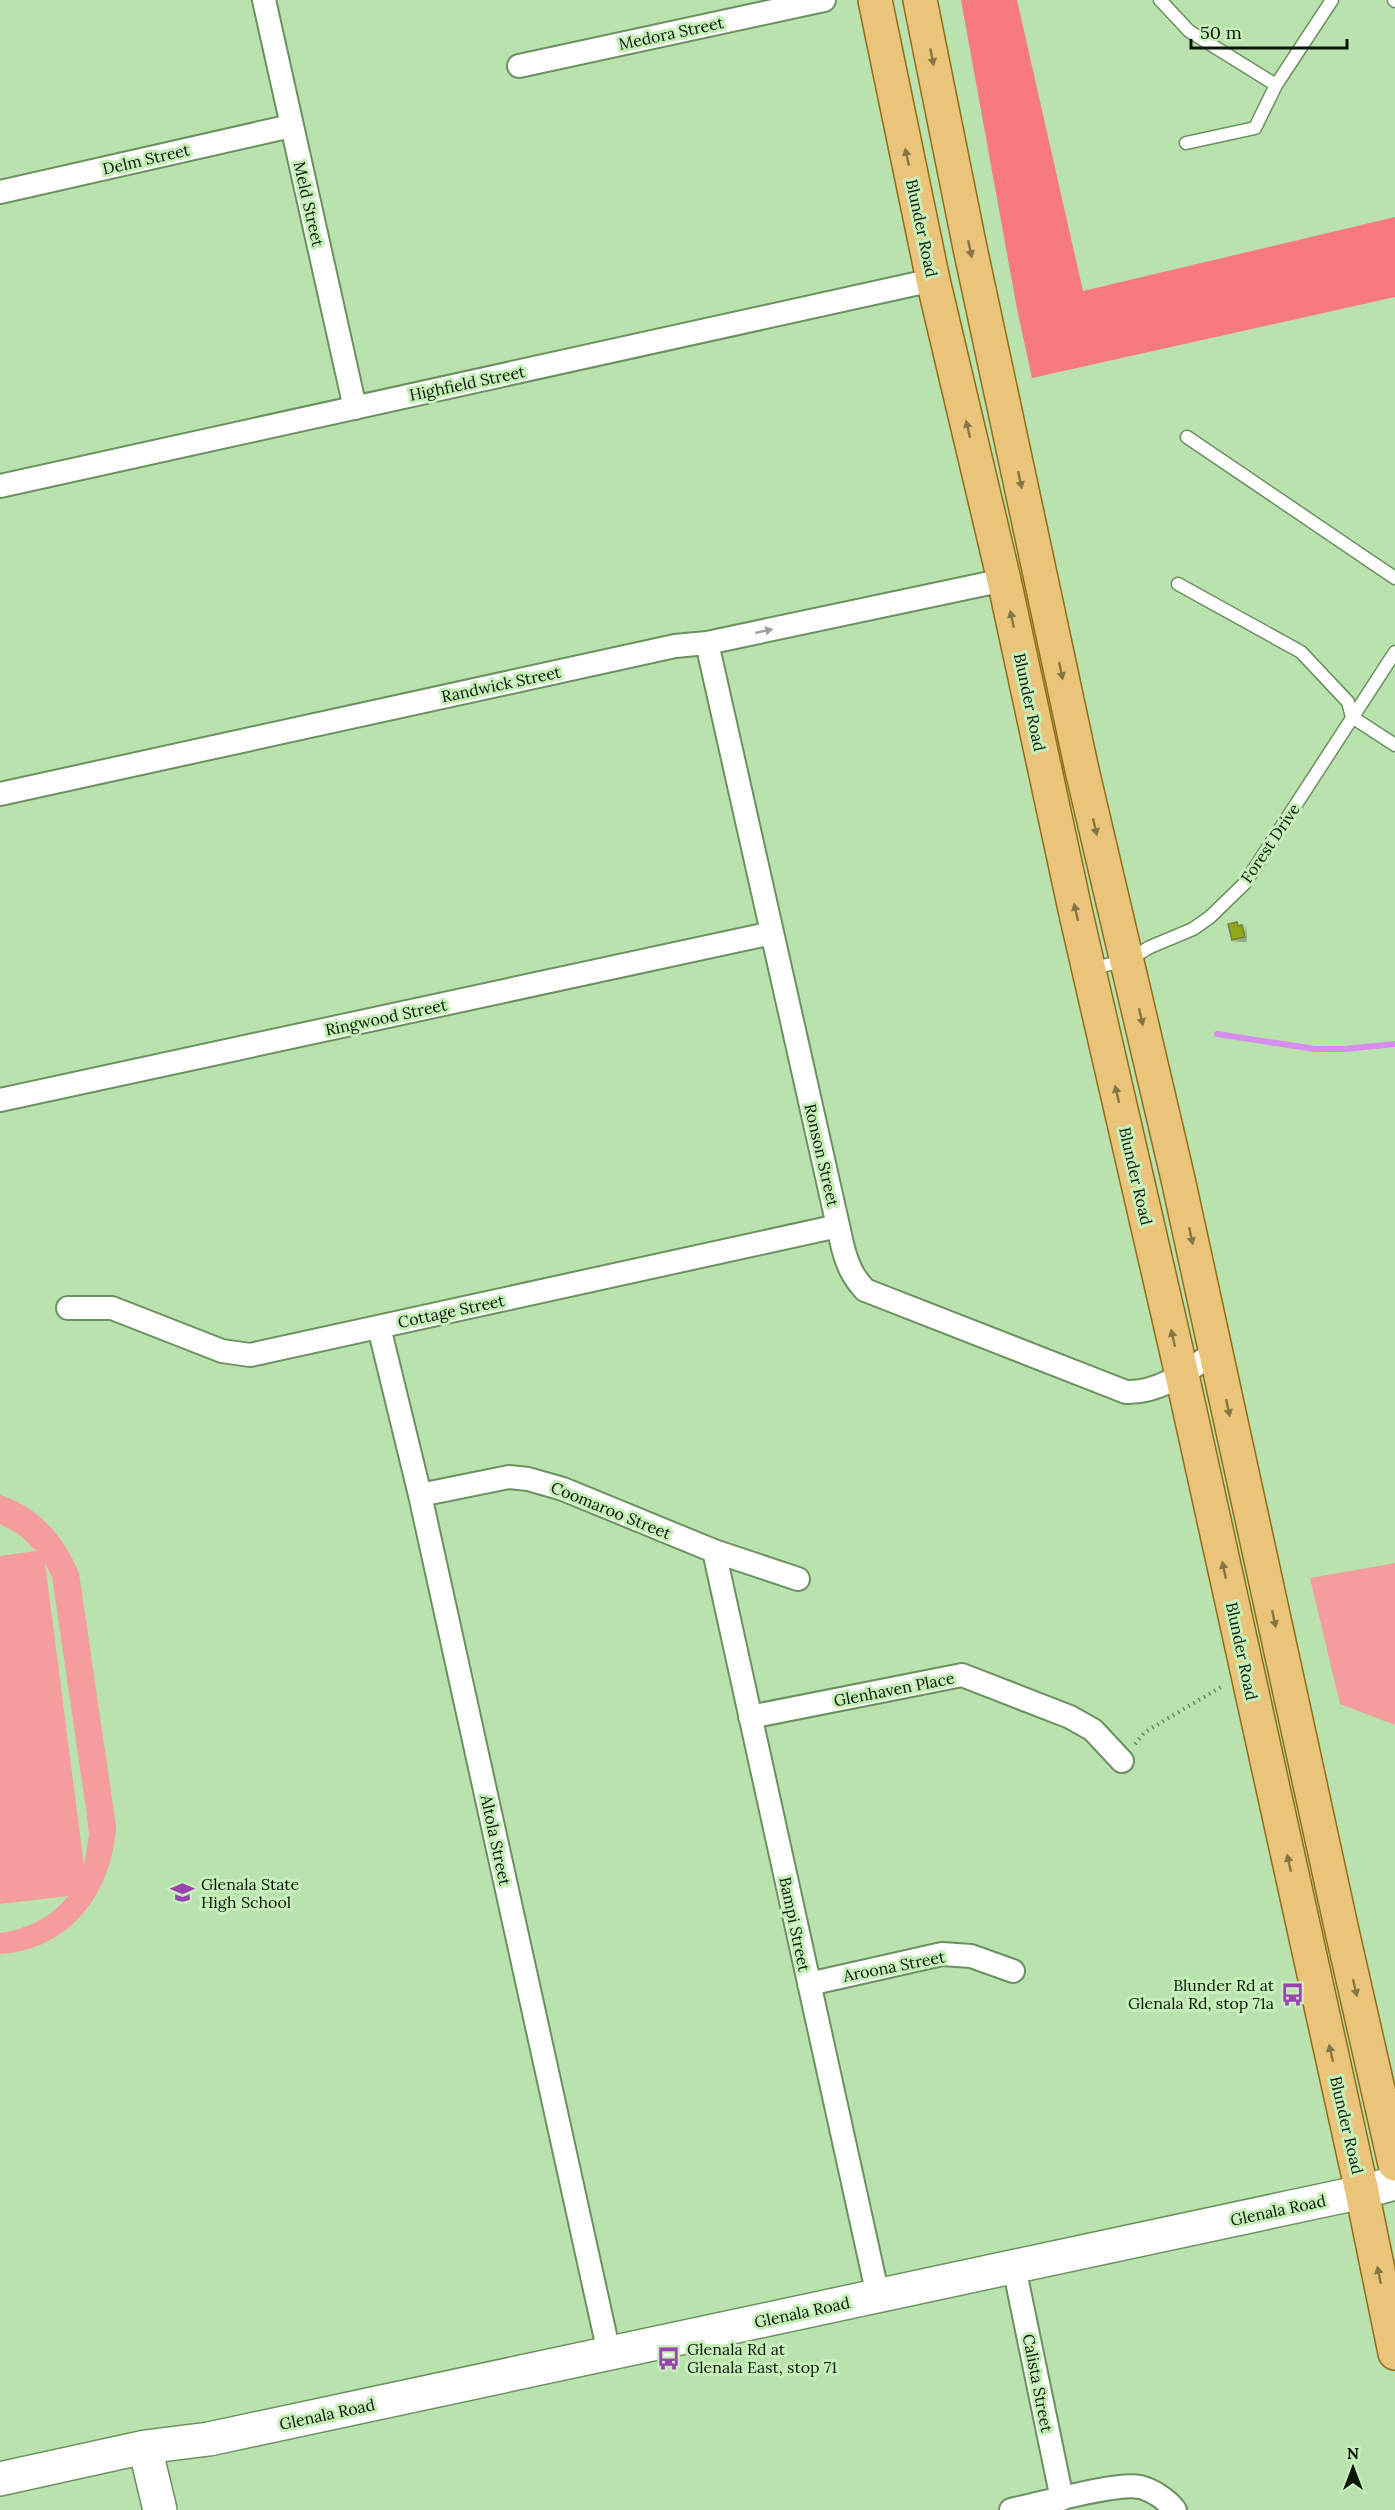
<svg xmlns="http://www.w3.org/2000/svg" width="1395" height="2510" font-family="Lora,serif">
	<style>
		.green { fill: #f59c9e; fill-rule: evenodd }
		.forest { fill: #f87a81 }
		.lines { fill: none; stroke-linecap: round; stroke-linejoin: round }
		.stream { stroke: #d78ded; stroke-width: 6 }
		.building { fill: #93a617; stroke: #768148; stroke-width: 1.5; filter: url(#shadow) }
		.lane-casing { stroke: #6c9160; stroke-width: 15 }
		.street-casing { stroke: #6c9160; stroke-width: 26 }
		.secondary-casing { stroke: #6c9160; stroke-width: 36 }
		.primary-casing { stroke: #916d17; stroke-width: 36 }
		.path { stroke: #688560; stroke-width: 4; stroke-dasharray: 1.5 4.5; stroke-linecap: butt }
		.lane { stroke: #fff; stroke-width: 12 }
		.street { stroke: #fff; stroke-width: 22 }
		.secondary { stroke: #fff; stroke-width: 33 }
		.primary { stroke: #e9c47a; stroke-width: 33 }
		.oneway { fill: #847645 }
		.oneway2 { fill: #9ca29b }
		.labels { text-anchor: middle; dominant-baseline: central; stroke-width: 6; stroke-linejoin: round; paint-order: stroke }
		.street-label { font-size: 16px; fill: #081604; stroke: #c7efba }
		.poi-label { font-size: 16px; fill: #081604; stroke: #c7efba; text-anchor: start }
	</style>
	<defs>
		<filter id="shadow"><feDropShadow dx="5.5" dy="5.5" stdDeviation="3" flood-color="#0004"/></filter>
	</defs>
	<rect width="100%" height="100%" fill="#bae2ae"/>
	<path class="green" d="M 0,1495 C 39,1507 64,1537 79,1573 L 116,1826 C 112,1892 71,1950 0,1954 L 0,1933 C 27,1929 51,1918 68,1896 L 0,1904 L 0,1556 L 36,1551 L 20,1535 L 0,1524 ZM 45,1563 L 52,1577 L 87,1816 L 89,1835 L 84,1866 Z
		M 1395,1563 L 1395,1725 L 1340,1704 L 1310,1578 Z"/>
	<path class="forest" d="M 961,0 L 1017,0 L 1083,291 L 1395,217 L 1395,297 L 1032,378 L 1017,309 Z"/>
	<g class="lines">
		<path class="stream" d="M 1217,1034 L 1315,1049 L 1345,1049 L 1395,1044"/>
	</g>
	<path class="building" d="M 1237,922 L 1238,926 L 1242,925 L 1245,937 L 1232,940 L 1228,924 Z"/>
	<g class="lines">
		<defs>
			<path id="lane" d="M 1160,0 L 1189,31 L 1276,85
				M 1394,0 L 1395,1
				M 1186,143 L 1255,128 L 1276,85 L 1332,0
				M 1187,437 L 1395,578
				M 1178,584 L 1301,652 L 1348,702 L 1352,717 L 1395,745
				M 1089,969 L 1128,960 L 1150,947 L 1193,929 L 1210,917 L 1245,883 L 1395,652"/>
			<path id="street" d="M 264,0 L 355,408
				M 519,66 L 824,0
				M 0,192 L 291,126
				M 0,486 L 933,280
				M 707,643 L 843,1248 C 848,1266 853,1277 865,1290 L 1126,1392 C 1161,1393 1189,1370 1216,1351
				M 0,794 L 675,646 L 707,643 L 1004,580
				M 0,1100 L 772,933
				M 68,1308 L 112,1308 L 222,1351 L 250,1355 L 838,1226
				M 379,1327 L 420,1495 L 609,2353
				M 420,1495 L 509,1477 L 528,1479 L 563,1489 L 714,1551 L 798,1579
				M 714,1551 L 878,2296
				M 750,1717 L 962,1675 L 1070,1717 L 1093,1730 L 1122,1761
				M 809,1984 L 942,1954 L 971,1956 L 1013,1971
				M 1014,2267 L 1062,2499
				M 1011,2510 C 1039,2504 1117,2482 1140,2487 C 1153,2490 1167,2500 1175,2510"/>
			<path id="secondary" d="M 145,2447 L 160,2510
				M 0,2479 L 145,2447 L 209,2439 L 1362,2192 L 1395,2183"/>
			<path id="primary" d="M 875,0 L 933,280 L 1004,580 L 1076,914 L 1182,1375 L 1362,2192 L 1395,2353
				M 920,0 L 970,248 L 1082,770 L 1178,1179 L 1342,1931 L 1395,2164"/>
		</defs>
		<use href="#lane" class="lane-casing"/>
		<use href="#street" class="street-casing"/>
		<use href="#secondary" class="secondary-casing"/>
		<use href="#primary" class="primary-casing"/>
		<path class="path" d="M 1135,1744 L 1145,1732 L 1221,1687"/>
		<use href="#lane" class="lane"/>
		<use href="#street" class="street"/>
		<use href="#secondary" class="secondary"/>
		<use href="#primary" class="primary"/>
	</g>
	<defs><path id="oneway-solid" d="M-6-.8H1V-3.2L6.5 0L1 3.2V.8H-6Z" transform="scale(1.5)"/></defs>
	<g class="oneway">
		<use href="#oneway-solid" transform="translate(932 57) rotate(79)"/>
		<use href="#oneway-solid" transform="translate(907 157) rotate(-102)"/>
		<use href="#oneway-solid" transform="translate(970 249) rotate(78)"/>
		<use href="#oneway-solid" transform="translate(968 429) rotate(-103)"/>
		<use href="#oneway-solid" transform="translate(1020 480) rotate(78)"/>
		<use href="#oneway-solid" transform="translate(1012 619) rotate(-102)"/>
		<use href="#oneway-solid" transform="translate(1061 671) rotate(78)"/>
		<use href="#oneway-solid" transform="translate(1095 827) rotate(77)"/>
		<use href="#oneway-solid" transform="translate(1076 912) rotate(-103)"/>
		<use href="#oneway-solid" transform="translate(1141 1017) rotate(77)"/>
		<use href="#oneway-solid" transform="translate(1117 1094) rotate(-103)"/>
		<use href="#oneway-solid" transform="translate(1191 1236) rotate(78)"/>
		<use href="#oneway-solid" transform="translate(1173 1338) rotate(-103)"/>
		<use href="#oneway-solid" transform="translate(1228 1408) rotate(78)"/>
		<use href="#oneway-solid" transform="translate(1224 1570) rotate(-102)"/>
		<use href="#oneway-solid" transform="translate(1274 1619) rotate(78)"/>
		<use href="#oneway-solid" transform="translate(1289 1863) rotate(-102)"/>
		<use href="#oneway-solid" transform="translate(1355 1988) rotate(77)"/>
		<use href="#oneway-solid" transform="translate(1331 2053) rotate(-103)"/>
		<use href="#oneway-solid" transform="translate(1379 2275) rotate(-102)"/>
	</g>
	<use class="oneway2" href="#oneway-solid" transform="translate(764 631) rotate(-12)"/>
	<defs>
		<symbol id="school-bare" viewBox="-9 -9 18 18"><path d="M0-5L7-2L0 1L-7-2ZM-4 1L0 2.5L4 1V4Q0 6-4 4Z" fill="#9944b1" stroke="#c7efba" stroke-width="2.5" paint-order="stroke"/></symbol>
		<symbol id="bus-bare" viewBox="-9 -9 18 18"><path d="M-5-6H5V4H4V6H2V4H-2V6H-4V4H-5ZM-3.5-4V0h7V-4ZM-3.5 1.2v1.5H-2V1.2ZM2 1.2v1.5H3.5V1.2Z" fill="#9944b1" stroke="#c7efba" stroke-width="2.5" paint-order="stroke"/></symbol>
	</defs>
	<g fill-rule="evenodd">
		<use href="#school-bare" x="166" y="1876" width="33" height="33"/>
		<use href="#bus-bare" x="1276" y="1978" width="33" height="33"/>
		<use href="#bus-bare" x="652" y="2342" width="33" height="33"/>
	</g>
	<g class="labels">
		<g class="street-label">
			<text transform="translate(671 33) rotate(-12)">Medora Street</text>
			<text transform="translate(146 159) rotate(-13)">Delm Street</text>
			<text transform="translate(309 204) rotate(77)">Meld Street</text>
			<text transform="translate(922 228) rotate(78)">Blunder Road</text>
			<text transform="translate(467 383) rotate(-12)">Highfield Street</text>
			<text transform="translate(501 684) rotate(-12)">Randwick Street</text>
			<text transform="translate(1030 702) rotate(78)">Blunder Road</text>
			<text transform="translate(1270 843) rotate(-56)">Forest Drive</text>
			<text transform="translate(386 1017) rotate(-12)">Ringwood Street</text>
			<text transform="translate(822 1155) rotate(77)">Ronson Street</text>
			<text transform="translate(1136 1176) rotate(77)">Blunder Road</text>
			<text transform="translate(451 1311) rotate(-12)">Cottage Street</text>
			<text transform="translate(611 1510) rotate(22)">Coomaroo Street</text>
			<text transform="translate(1242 1651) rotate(78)">Blunder Road</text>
			<text transform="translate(894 1689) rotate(-11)">Glenhaven Place</text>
			<text transform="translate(496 1840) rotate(78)">Altola Street</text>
			<text transform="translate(795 1924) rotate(78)">Bampi Street</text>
			<text transform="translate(894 1966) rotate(-11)">Aroona Street</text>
			<text transform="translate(1347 2125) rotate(77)">Blunder Road</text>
			<text transform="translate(1278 2210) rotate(-12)">Glenala Road</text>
			<text transform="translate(802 2312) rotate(-12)">Glenala Road</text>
			<text transform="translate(1038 2383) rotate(79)">Calista Street</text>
			<text transform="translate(327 2414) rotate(-12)">Glenala Road</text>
		</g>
		<g class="poi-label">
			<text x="201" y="1884">Glenala State<tspan x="201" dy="18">High School</tspan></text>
			<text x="1274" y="1985" text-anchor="end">Blunder Rd at<tspan x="1274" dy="18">Glenala Rd, stop 71a</tspan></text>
			<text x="687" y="2349">Glenala Rd at<tspan x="687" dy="18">Glenala East, stop 71</tspan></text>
		</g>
	</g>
	<g transform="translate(1353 2468)" stroke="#c7efba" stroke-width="4.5" paint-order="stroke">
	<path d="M0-4.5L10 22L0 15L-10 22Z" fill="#081604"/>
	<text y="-9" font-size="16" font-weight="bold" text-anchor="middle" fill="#081604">N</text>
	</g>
	<path d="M1191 39v9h156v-9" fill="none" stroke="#081604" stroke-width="3"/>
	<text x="1200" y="39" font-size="18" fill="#081604" stroke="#c7efba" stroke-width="4.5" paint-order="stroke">50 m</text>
</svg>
